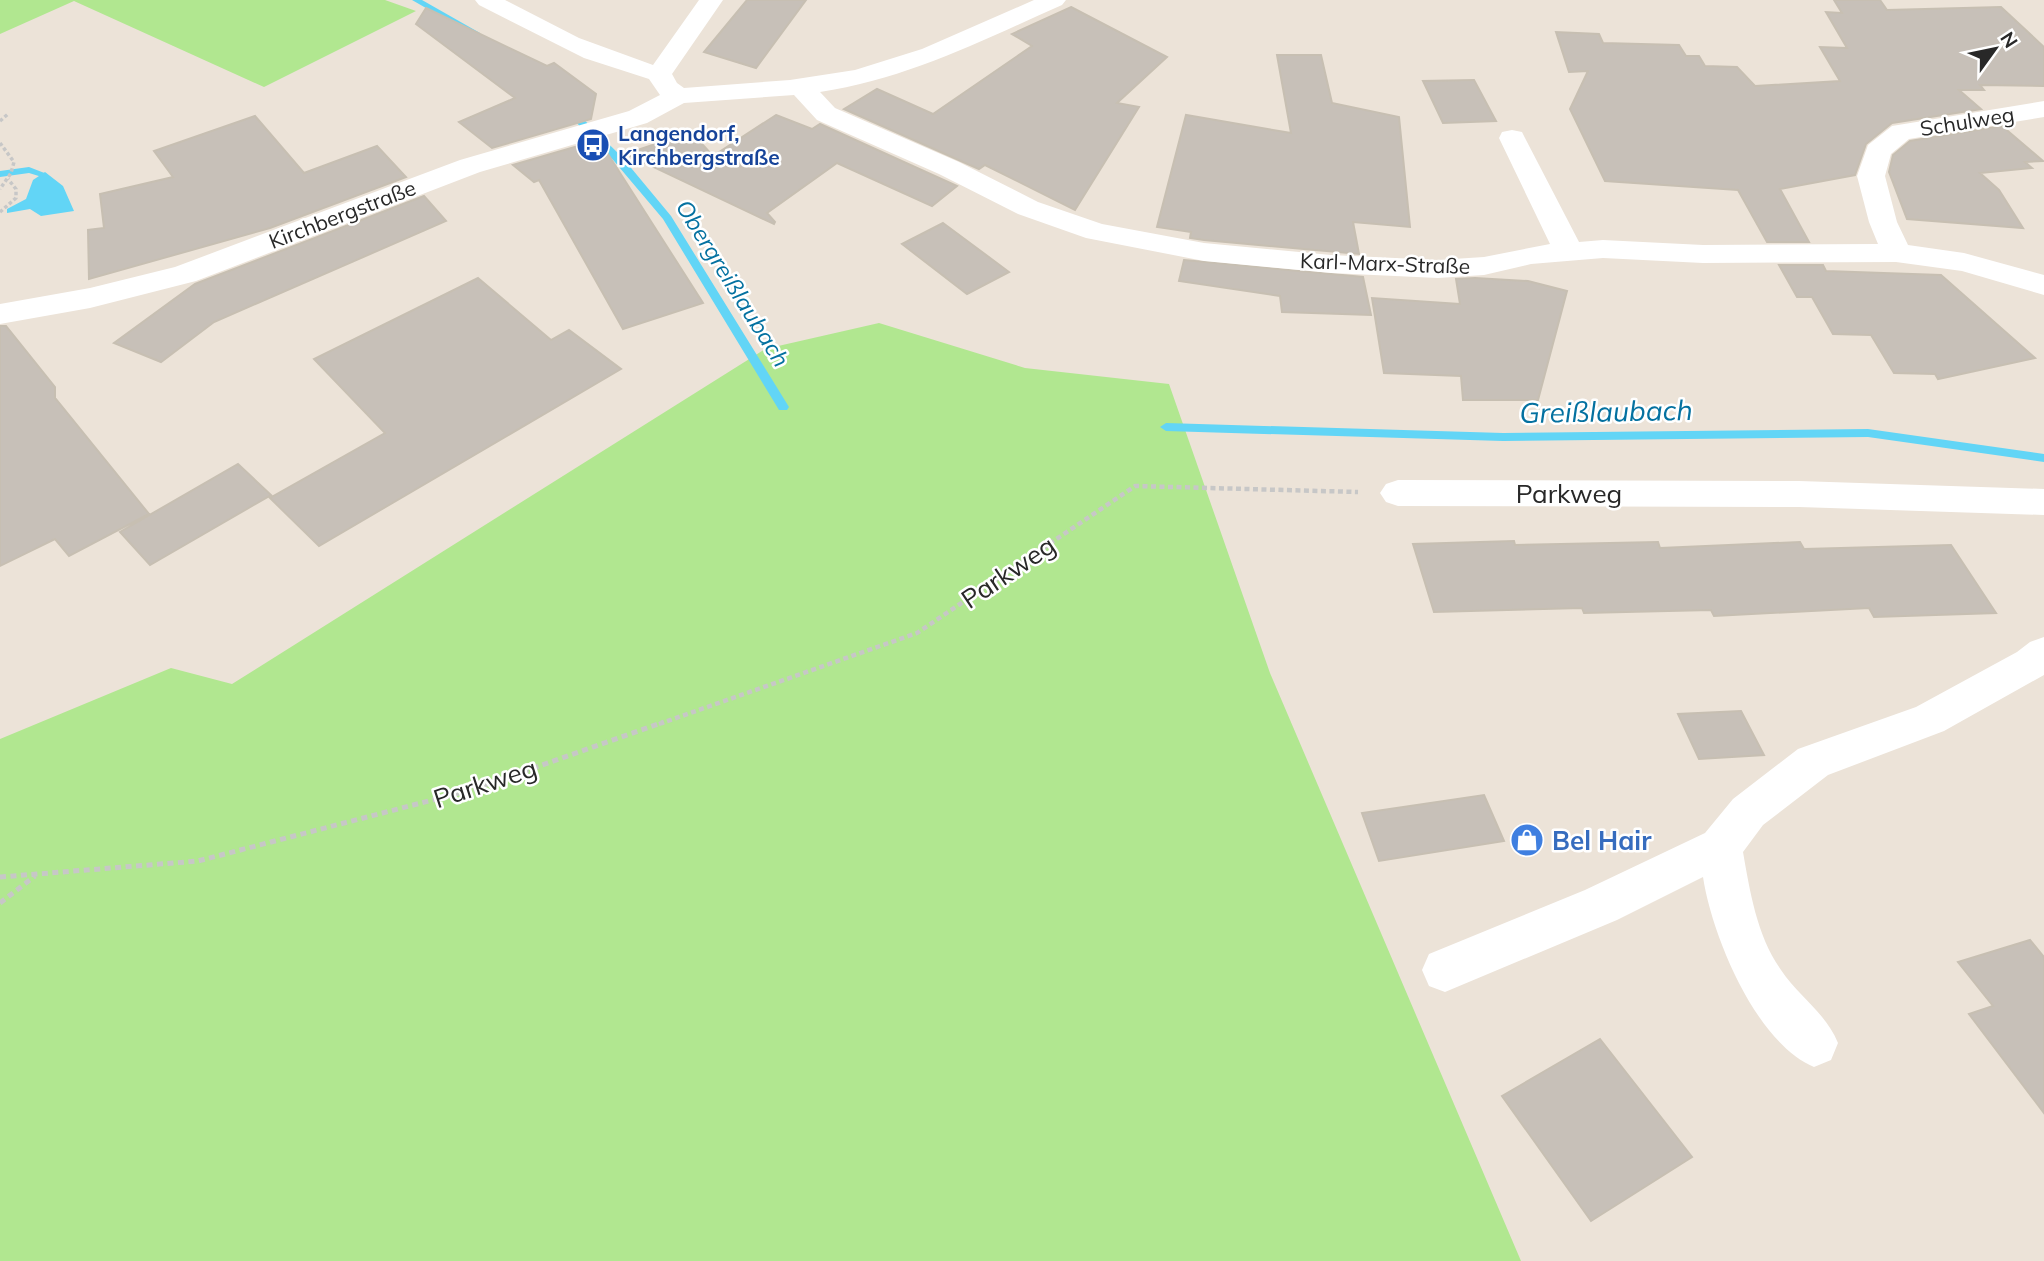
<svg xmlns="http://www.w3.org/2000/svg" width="2044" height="1261" font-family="Mulish,sans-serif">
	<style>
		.green { fill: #b1e790 }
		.water { fill: #62d5f6 }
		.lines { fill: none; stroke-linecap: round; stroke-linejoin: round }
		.stream { fill: #62d5f6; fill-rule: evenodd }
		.building { fill: #c7c0b8; stroke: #c7bfb2; stroke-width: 2 }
		.path-far2 { stroke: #c7c7c7; stroke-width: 3.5; stroke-dasharray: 3.5 2.5; stroke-linecap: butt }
		.path-far1 { stroke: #c7c7c7; stroke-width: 4.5; stroke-dasharray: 5 3.5; stroke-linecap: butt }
		.path { stroke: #c7c7c7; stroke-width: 5; stroke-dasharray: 6 4.5; stroke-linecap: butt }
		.minor { fill: #fff; fill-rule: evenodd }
		.labels { text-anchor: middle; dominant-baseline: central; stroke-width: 5; stroke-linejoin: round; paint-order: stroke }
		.far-street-label { font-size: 21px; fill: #282828; stroke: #fff }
		.far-transit-label { font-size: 21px; font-weight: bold; fill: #164399; stroke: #fff; text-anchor: start }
		.far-water-label { font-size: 23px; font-style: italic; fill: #0471a0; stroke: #fff }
		.street-label { font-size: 26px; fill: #282828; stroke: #fff }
		.shop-label { font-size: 26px; font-weight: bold; fill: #366cbe; stroke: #fff; text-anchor: start }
		.water-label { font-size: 28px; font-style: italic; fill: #0471a0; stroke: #fff }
	</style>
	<rect width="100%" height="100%" fill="#ece3d8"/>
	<path class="green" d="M 0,0 L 385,0 L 416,11 L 264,87 L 74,1 L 0,34 Z
		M 879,323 L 1025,368 L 1169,384 L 1270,673 L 1521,1261 L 0,1261 L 0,739 L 171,668 L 232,684 L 765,349 Z"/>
	<path class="water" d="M 45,172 L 63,186 L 74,211 L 41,216 L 30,209 L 7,213 L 7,209 L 26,199 L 33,180 Z"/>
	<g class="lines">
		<path class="stream" d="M 412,0 L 422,0 L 480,33 L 473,35 Z
			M 566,108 L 572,108 L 622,157 L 671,216 L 789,407 L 787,410 L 779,410 L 663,219 L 614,161 L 566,112 Z
			M 29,167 L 47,174 L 42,177 L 29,173 L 0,177 L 0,171 Z
			M 1166,423 L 1503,433 L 1868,429 L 2044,454 L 2044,462 L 1868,437 L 1503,441 L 1166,431 L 1160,427 Z"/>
	</g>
	<path class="building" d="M 747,0 L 806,0 L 756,68 L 704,52 Z
		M 1834,0 L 1880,0 L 1887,10 L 2001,7 L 2044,47 L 2044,86 L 1980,85 L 1984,90 L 1959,90 L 1981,109 L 1892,123 L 1866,144 L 1855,175 L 1780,189 L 1809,242 L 1767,242 L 1738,190 L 1605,181 L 1570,109 L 1588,71 L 1569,72 L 1556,32 L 1599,34 L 1603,43 L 1679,45 L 1686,56 L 1699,56 L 1705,66 L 1737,67 L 1755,86 L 1840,81 L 1820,47 L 1847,48 L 1826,12 L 1842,13 Z
		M 1071,7 L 1167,57 L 1117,103 L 1139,107 L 1075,210 L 985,165 L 979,169 L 844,109 L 877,89 L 933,114 L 1032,46 L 1012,34 Z
		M 426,8 L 547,66 L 554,63 L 596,94 L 591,119 L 492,148 L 459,122 L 515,98 L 416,24 Z
		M 1277,55 L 1321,55 L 1332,103 L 1399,117 L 1410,227 L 1353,222 L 1359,254 L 1204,240 L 1190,238 L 1191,232 L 1157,227 L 1186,115 L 1291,133 Z
		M 1474,80 L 1496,121 L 1443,123 L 1423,81 Z
		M 776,115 L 812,129 L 820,124 L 957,186 L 932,206 L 837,163 L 767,213 L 775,222 L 774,224 L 626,154 L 691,132 L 713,156 Z
		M 255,116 L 304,173 L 377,146 L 406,177 L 270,228 L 89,279 L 88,230 L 104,228 L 100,194 L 173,177 L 154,151 Z
		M 2002,126 L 2043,161 L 2025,162 L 2032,168 L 1980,173 L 1999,190 L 2023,228 L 1907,219 L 1889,172 L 1893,155 L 1910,141 Z
		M 599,140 L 703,303 L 623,329 L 539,180 L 534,182 L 513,165 Z
		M 424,196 L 446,221 L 214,322 L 161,362 L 114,343 L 195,284 Z
		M 943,223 L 1009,272 L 967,294 L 902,244 Z
		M 1184,260 L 1363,277 L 1371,315 L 1282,312 L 1280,296 L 1179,281 Z
		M 1779,265 L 1823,265 L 1826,271 L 1941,275 L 2035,358 L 1938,379 L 1935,374 L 1894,373 L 1871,335 L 1833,334 L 1812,297 L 1797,297 Z
		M 478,278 L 551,340 L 569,330 L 621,369 L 319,546 L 270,498 L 385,433 L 314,359 Z
		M 1475,278 L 1528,281 L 1567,291 L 1538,400 L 1463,400 L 1461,376 L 1384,373 L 1372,298 L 1460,304 L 1456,279 Z
		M 0,326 L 6,326 L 55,387 L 55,398 L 149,514 L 69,556 L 55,539 L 0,566 Z
		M 238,464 L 271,495 L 150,565 L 120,532 Z
		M 1514,541 L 1515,545 L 1658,542 L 1660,548 L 1800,542 L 1804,549 L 1951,545 L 1996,613 L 1874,617 L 1869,608 L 1714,616 L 1711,610 L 1584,613 L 1582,608 L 1434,612 L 1413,544 Z
		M 1741,711 L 1764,755 L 1699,759 L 1678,714 Z
		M 1484,795 L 1504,841 L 1379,861 L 1362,813 Z
		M 2030,940 L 2044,957 L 2044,1113 L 1969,1014 L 1993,1006 L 1958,962 Z
		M 1600,1039 L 1692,1157 L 1591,1221 L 1502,1096 Z"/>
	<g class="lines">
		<path class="path-far2" d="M 0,121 L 8,114
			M 0,143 L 14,162 L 11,173 L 0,189
			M 0,212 L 16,198 L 16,189 L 8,179"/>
		<path class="path-far1" d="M 659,724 L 917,633 L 1135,486 L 1358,492"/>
		<path class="path" d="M 0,877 L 198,861 L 471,790 L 664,722
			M 0,903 L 35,876"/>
		<path class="minor" d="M 475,0 L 505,0 L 579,38 L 653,65 L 699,0 L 723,0 L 672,74 L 677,83 L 684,88 L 790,80 L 855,70 L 922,49 L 1034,0 L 1066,0 L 1062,5 C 983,40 907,79 820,92 L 835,108 L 959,162 L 1038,202 L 1102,224 L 1204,243 L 1331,255 L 1438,260 L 1484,257 L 1550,244 L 1499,138 L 1502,132 L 1512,130 L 1522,132 L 1525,138 L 1579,242 L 1603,240 L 1703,245 L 1878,244 L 1869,222 L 1857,176 L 1868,145 L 1892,126 L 2044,101 L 2044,117 L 1909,139 L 1891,154 L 1885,176 L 1897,222 L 1908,245 L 1964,253 L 2044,275 L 2044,295 L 1962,271 L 1896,262 L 1703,263 L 1603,258 L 1531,264 L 1484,275 L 1438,278 L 1331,273 L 1204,261 L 1086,238 L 1018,214 L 939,174 L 817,120 L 794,95 L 684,103 L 647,123 L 480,172 L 196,281 L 90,308 L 0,324 L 0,304 L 90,288 L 175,267 L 460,160 L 629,111 L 660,95 L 649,79 L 584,58 L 479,5 Z
			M 1398,480 L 1799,481 L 2044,489 L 2044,515 L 1799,507 L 1398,506 L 1386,502 L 1380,493 L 1386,484 Z
			M 2044,637 L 2044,675 L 1944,731 L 1828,775 L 1763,825 L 1743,852 C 1750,892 1757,936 1781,970 C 1799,997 1826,1013 1838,1043 L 1831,1060 L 1814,1067 C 1756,1043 1712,936 1703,877 L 1617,920 L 1445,992 L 1429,986 L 1422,970 L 1429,954 L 1585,890 L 1705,833 L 1733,799 L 1798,749 L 1916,707 L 2017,652 L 2030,642 Z"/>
	</g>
	<defs>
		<symbol id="bus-disc" viewBox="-11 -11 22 22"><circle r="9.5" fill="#1a4fb4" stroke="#fff"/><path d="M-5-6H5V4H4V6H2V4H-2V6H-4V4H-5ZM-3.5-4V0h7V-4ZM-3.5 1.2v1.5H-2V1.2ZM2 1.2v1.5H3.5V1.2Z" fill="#fff"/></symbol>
		<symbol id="shop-disc" viewBox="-11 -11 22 22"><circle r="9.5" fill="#3f7fe0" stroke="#fff"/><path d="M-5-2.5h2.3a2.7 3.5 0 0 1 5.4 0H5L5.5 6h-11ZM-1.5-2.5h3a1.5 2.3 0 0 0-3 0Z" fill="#fff"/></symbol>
	</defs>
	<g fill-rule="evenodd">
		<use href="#bus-disc" x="574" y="126" width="38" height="38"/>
		<use href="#shop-disc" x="1508" y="821" width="38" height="38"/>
	</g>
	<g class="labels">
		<g class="far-street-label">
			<text transform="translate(1967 121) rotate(-9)">Schulweg</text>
			<text transform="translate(342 214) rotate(-21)">Kirchbergstraße</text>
			<text transform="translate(1385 263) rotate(2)">Karl-Marx-Straße</text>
		</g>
		<g class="far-transit-label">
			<text x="618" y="133">Langendorf,<tspan x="618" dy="24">Kirchbergstraße</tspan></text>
		</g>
		<g class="far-water-label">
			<text transform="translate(733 283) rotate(58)">Obergreißlaubach</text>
		</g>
		<g class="street-label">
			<text x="1569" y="493">Parkweg</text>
			<text transform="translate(1008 572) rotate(-34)">Parkweg</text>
			<text transform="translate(485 783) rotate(-18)">Parkweg</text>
		</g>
		<g class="shop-label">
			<text x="1552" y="840">Bel Hair</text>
		</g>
		<g class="water-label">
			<text transform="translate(1606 411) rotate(-1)">Greißlaubach</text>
		</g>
	</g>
	<g transform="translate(1995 49) rotate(57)" stroke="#ffffff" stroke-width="5" paint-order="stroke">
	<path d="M0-5L12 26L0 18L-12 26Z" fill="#282828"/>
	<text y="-10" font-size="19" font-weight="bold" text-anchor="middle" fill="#282828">N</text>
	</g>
</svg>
